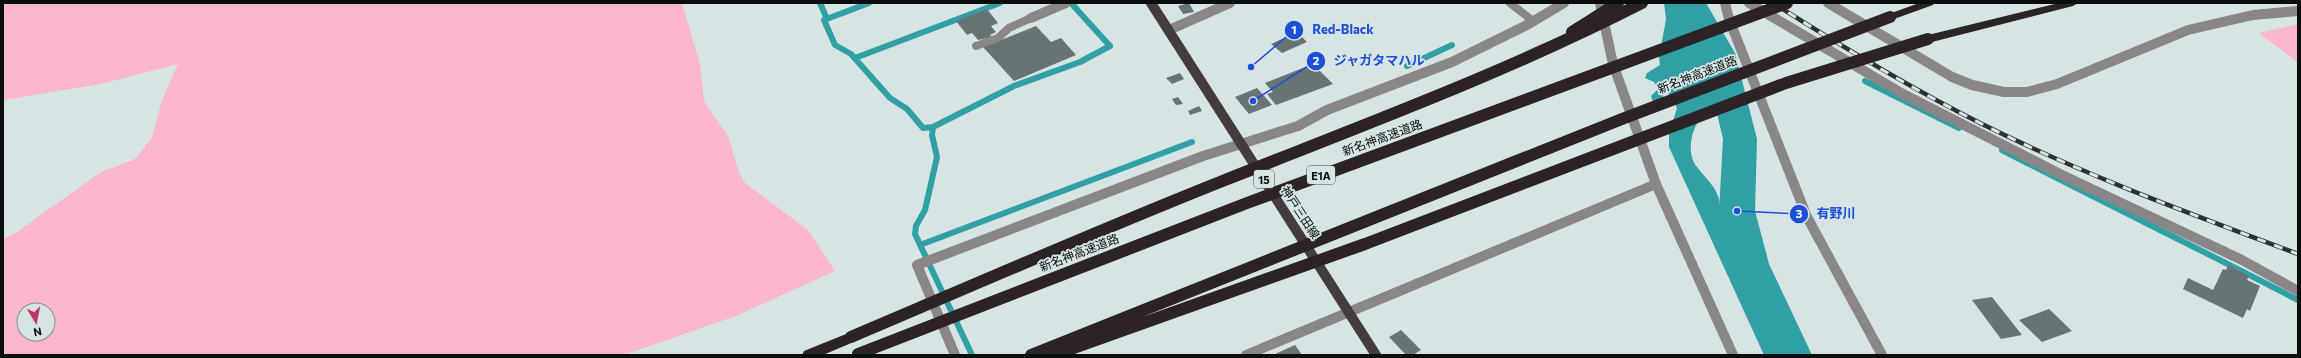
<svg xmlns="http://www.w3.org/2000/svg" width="2301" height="358" font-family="Commissioner,'Noto Sans JP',sans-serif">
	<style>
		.green { fill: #fbb7cc; fill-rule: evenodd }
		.water { fill: #30a0a4 }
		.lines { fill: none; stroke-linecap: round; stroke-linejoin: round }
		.stream { stroke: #30a0a4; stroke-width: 6 }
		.river { fill: #30a0a4; fill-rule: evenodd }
		.building { fill: #687474 }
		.service { stroke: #8a8586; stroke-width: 8 }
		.minor { stroke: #8a8586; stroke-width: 10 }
		.primary { stroke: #443c3e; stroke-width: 10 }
		.motorway { fill: #2c2326; fill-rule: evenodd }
		.rail-casing { stroke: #2c3131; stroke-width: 4.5 }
		.rail { stroke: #d7e4e4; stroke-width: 3; stroke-dasharray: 9; stroke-linecap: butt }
		.motorway-bridge { stroke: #2c2326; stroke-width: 12 }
		.labels { text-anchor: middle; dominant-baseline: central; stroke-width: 3.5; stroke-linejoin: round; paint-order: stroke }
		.shield { fill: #d7e4e4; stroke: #484e4e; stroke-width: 1 }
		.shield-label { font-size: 11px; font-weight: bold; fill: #0a0e0e }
		.street-label { font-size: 12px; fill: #0a0e0e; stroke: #d7e4e4 }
		.leader { fill: none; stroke: #1d4ed8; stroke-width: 1.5 }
		.callout-dot { fill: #1d4ed8; stroke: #d7e4e4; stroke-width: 1.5 }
		.mark-label { font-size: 12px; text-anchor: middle; font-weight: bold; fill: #fff }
		.callout-label { font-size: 13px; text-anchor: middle; font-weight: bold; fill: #1d4ed8; stroke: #d7e4e4; stroke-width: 3.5; stroke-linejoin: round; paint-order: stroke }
	</style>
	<rect width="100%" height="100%" fill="#d7e4e4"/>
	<path class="green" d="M 3,3 L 682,3 L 700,64 L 704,101 L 728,136 L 740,175 L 746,184 L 808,230 L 835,271 L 736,316 L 624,355 L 3,355 L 3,239 L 14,234 L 101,172 L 135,159 L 152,137 L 162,100 L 178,64 L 101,84 L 3,100 ZM 24,310 L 48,310 L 48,334 L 24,334 Z
		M 2298,24 L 2298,63 L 2259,33 Z"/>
	<path class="water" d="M 1664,3 L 1705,3 L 1726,60 L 1731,82 L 1736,88 L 1722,92 L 1724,102 C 1716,108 1705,114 1699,121 C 1690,132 1687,156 1697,167 C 1707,180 1719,189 1720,206 L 1777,330 L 1792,355 L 1764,355 L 1669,147 L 1669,134 L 1677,108 L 1666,89 L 1663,93 L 1663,99 L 1653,102 L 1651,96 L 1658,89 L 1654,82 L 1645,78 L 1647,73 L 1660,65 L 1659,57 L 1666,19 Z"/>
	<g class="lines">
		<path class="stream" d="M 820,3 L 827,19
			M 869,3 L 824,20 L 835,45 L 851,54 L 890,98 L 907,109 L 923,128 L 933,127
			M 855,58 L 1000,3
			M 1407,66 L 1452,45
			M 1865,81 L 1959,128
			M 2002,150 C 2100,201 2200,249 2298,300
			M 920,245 L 1192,142
			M 972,355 L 915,234 L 916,226 L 925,210 L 937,157 L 932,135 L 933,127 L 1014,86 L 1080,62 L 1110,46 L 1071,3"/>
		<path class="river" d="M 1676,3 L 1706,3 L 1735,53 L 1757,139 L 1755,211 L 1769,264 L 1812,355 L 1772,355 L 1731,264 L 1719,211 L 1723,139 L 1703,53 Z"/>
	</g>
	<path class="building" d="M 1189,3 L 1194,12 L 1183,14 L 1178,6 Z
		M 987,9 L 998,23 L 991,26 L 996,32 L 990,35 L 992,37 L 978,40 L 972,33 L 967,35 L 956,21 Z
		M 1036,26 L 1051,42 L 1061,38 L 1076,55 L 1014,81 L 983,47 Z
		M 1297,32 L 1307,42 L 1282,53 L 1271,44 Z
		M 1313,64 L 1333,84 L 1276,105 L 1267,94 L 1273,92 L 1265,83 Z
		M 1180,73 L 1184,79 L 1172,84 L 1166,78 Z
		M 1257,88 L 1272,105 L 1249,114 L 1235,97 Z
		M 1178,97 L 1183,104 L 1176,105 L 1172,99 Z
		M 1199,106 L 1202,111 L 1190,115 L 1188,111 Z
		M 2228,265 L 2249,276 L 2247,280 L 2260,286 L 2250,311 L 2247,309 L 2243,318 L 2183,289 L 2188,278 L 2213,290 L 2223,269 L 2226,270 Z
		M 1992,297 L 2022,335 L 2001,339 L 1972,300 Z
		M 2049,309 L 2072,331 L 2042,342 L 2019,320 Z
		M 1401,330 L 1421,350 L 1413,355 L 1406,355 L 1389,337 Z
		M 1295,345 L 1302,355 L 1273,355 Z"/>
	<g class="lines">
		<path class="service" d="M 1510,3 L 1533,21
			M 976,46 L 998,38 L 1009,28 L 1031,18"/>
		<path class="minor" d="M 1600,3 L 1613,64 L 1656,184 L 1733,355
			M 1725,3 L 1729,19 L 1807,217 L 1882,355
			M 1749,3 L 1903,94 L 2062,175 L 2242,260 L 2298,291
			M 1828,3 L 1952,77 L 1972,85 L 2004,92 L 2027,92 L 2057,84 L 2188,30 L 2253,15 L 2298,11
			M 1031,18 L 1066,3
			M 1169,30 L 1230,3
			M 955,355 L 917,265 L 1203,156 L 1298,126 L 1327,110 L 1452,62 L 1527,25 L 1564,3
			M 1246,355 L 1656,184"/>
		<path class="primary" d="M 1151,3 L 1376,355"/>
		<path class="motorway" d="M 1919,3 L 1934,3 L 1933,5 L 1894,19 L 1886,19 L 1885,17 L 1886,15 Z
			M 2059,3 L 2078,3 L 2073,6 L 1928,43 L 1923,39 L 1928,35 Z
			M 851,332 L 856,333 L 858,337 L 856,341 L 823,355 L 802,355 L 804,351 Z"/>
		<defs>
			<path id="rail" d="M 1773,3 C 1841,46 1910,88 1982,124 C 2084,175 2191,214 2298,254"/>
		</defs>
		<use href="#rail" class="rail-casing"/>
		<use href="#rail" class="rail"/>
		<path class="motorway-bridge" d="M 1572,32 L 1618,3
			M 851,337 C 976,284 1099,230 1225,180 C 1366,124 1507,72 1642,3
			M 858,354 L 1247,203 L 1787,3
			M 1031,355 L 1622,119 L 1890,17
			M 1054,355 L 1365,244 L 1786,83 L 1928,39"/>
	</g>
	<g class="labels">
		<g class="shield">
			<rect x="1307" y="166" width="28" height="18" rx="3"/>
			<rect x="1254" y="170" width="20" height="18" rx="3"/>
		</g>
		<g class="shield-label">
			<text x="1321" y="175">E1A</text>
			<text x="1264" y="179">15</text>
		</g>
		<g class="street-label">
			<text transform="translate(1697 74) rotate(-21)">新名神高速道路</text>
			<text transform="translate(1382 137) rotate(-20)">新名神高速道路</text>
			<text transform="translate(1301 212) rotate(57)">神戸三田線</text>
			<text transform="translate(1079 252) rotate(-21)">新名神高速道路</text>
		</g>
	</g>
	<path class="leader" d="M1251 67L1294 30M1253 101L1316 61M1737 211L1799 214"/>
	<g class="callout-dot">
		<circle cx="1251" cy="67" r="4"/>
		<circle cx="1253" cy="101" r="4"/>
		<circle cx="1737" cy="211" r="4"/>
		<circle cx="1294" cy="30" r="10"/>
		<circle cx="1316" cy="61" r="10"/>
		<circle cx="1799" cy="214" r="10"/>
	</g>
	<g class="mark-label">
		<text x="1294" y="34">1</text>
		<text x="1316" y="65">2</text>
		<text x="1799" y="218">3</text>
	</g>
	<g class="callout-label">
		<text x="1343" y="34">Red-Black</text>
		<text x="1379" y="65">ジャガタマハル</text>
		<text x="1836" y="218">有野川</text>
	</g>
	<rect width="2301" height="358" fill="none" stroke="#0a0e0e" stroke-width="8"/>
	<g transform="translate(36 322) rotate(170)"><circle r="19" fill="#d7e4e4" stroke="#858e8e"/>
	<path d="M0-3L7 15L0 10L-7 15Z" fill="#bf356f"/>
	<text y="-6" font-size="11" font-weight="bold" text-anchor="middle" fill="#0a0e0e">N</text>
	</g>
</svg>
